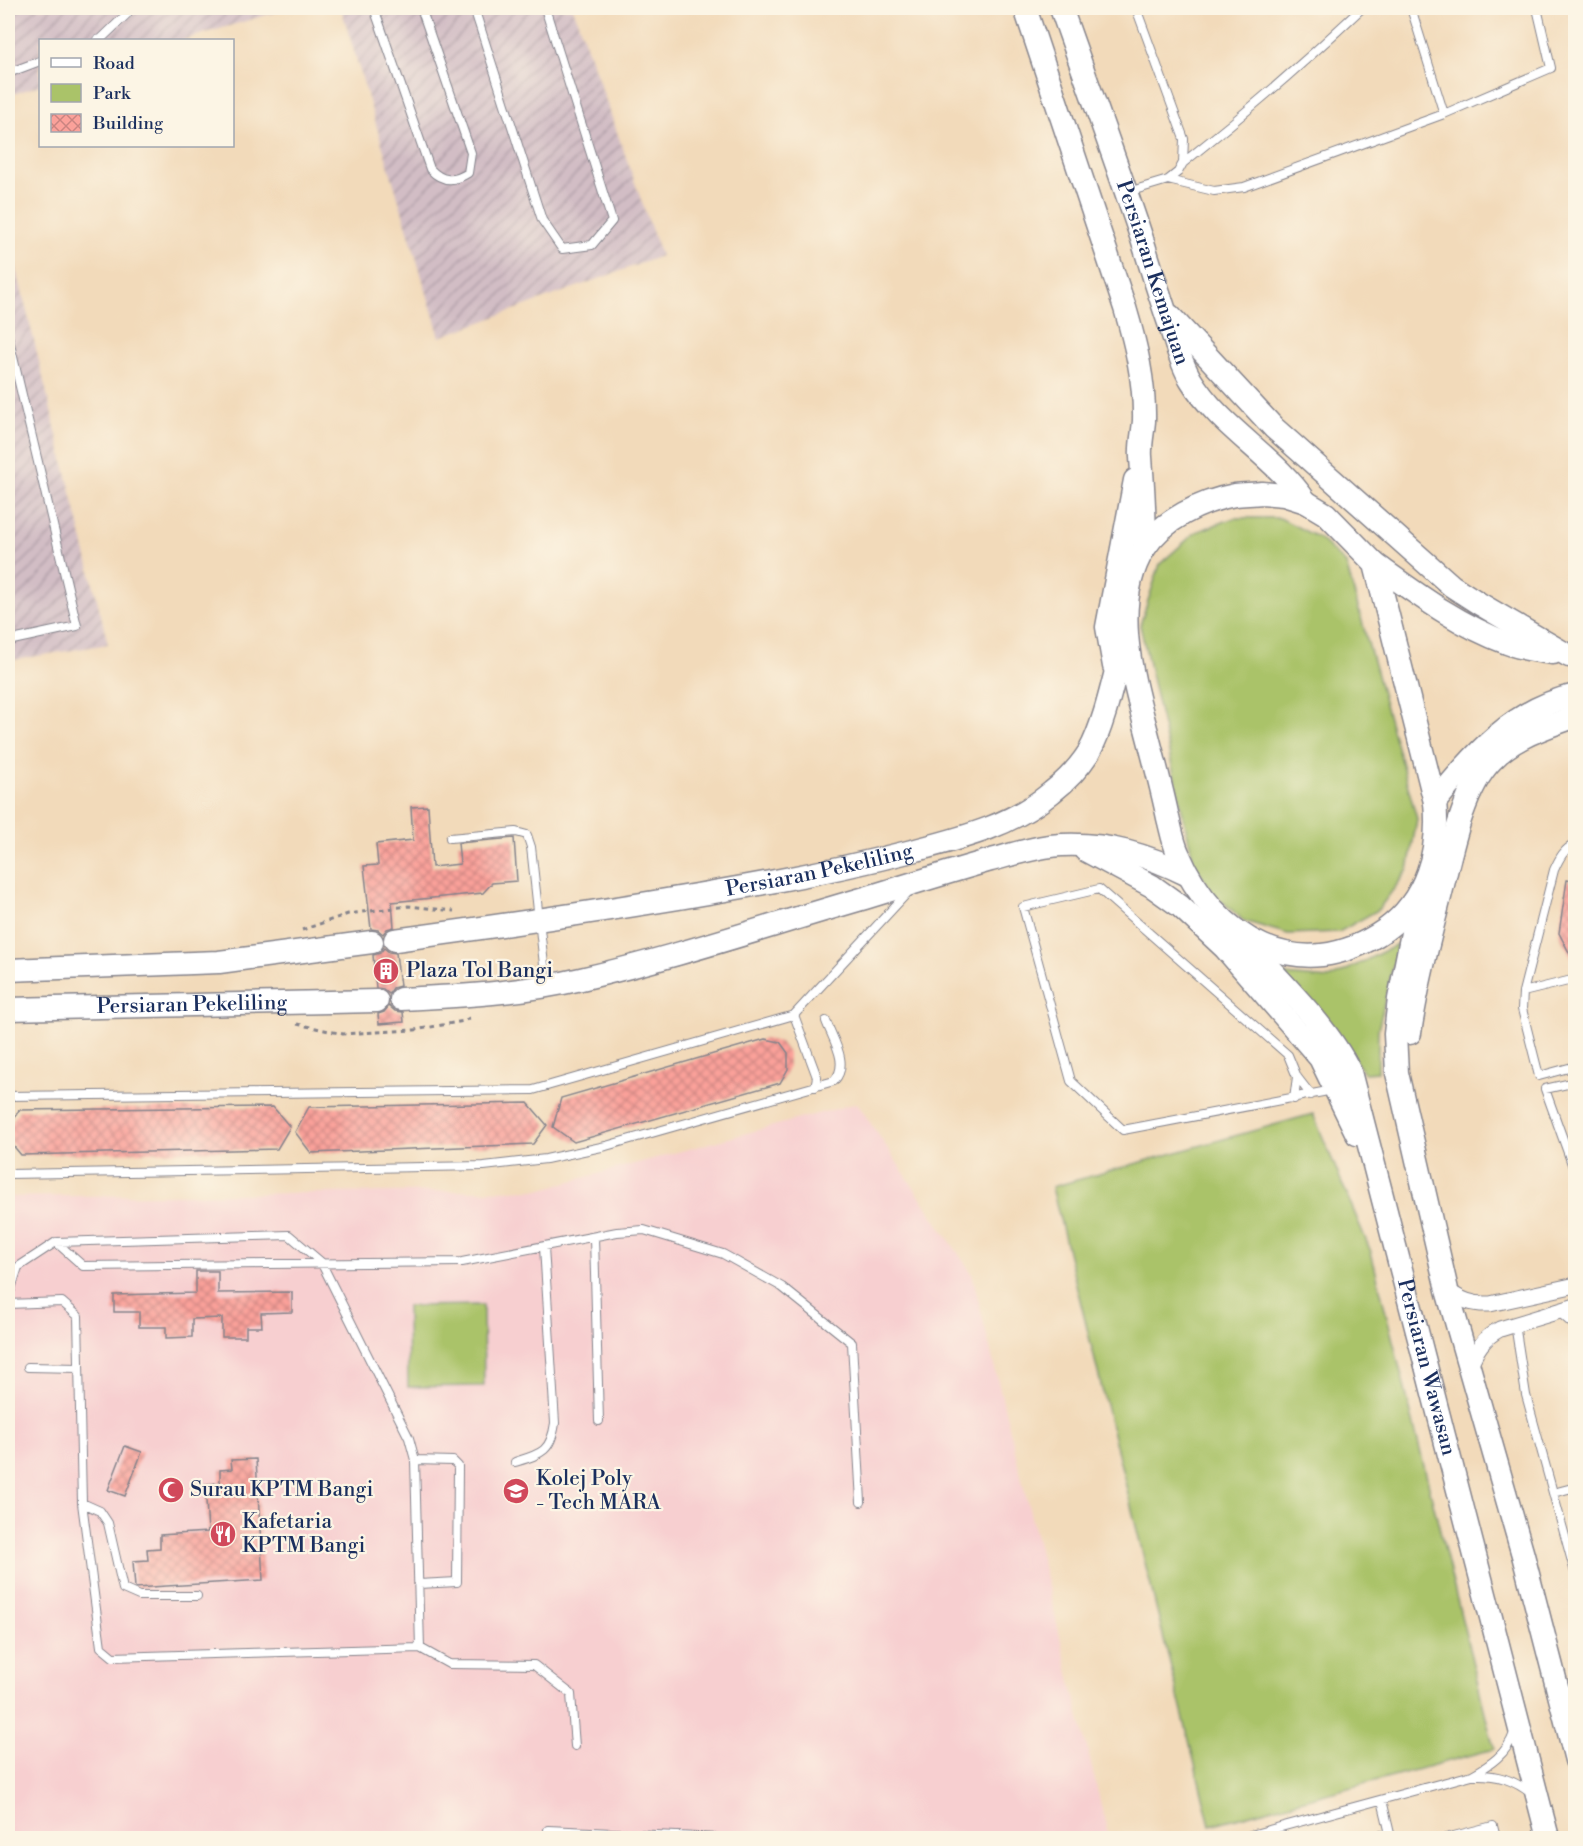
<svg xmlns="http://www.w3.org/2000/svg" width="1583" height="1846" font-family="'Libre Bodoni',serif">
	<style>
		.built { fill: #f7cfd0 }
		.industrial { fill: url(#industrial-furrows) }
		.green { fill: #aac369; stroke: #627964; stroke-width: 1.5 }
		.building { fill: url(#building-cross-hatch) }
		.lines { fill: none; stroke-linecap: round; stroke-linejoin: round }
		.service-casing { stroke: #86848c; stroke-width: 10 }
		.minor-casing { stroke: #86848c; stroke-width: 17 }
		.secondary-casing { stroke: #86848c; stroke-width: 25 }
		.path { stroke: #86848c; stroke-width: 3; stroke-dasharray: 4.5 4.5; stroke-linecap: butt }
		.service { stroke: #fff; stroke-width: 8 }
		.minor { stroke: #fff; stroke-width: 15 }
		.secondary { stroke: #fff; stroke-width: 22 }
		.labels { text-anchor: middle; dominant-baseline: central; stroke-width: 4.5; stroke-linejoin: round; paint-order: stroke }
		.street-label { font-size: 21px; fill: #1b2f5e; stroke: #fcf5e5 }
		.poi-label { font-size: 21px; fill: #1b2f5e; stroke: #fcf5e5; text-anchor: start }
	</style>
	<defs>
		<pattern id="industrial-furrows" width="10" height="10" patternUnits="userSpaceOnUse" patternTransform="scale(1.5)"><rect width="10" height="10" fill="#d2bdc5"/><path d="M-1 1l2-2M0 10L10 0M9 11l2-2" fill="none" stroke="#aa9aa3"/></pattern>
		<pattern id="building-cross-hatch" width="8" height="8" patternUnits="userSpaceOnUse" patternTransform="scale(1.5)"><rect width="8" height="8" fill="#fba19a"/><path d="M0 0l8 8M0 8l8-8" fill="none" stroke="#ca8481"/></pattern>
	</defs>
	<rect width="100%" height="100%" fill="#fcf5e5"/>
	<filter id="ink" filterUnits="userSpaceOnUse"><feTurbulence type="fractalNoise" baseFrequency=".0167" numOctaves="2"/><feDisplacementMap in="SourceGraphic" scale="12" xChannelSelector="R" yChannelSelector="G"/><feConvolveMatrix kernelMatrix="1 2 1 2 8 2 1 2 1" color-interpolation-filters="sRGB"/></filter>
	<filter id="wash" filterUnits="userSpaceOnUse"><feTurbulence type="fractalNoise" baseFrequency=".008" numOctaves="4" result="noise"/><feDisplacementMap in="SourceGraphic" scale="24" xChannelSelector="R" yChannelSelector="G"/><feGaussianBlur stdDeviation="1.35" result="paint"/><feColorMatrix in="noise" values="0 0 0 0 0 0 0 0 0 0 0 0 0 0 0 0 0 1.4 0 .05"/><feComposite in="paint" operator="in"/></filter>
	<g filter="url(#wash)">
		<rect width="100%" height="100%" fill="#f2daba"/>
		<path class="built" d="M 857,1103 L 972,1274 L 1109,1838 L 8,1838 L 8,1197 L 539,1190 Z"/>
		<path class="industrial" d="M 8,8 L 289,8 L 183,40 L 40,40 L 40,85 L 8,96 Z
			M 341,8 L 573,8 L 661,256 L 440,337 Z
			M 8,234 L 108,644 L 8,661 Z"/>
		<path class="green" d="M 1234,518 L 1280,518 L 1319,538 L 1346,564 L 1417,819 L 1408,870 L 1378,910 L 1339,932 L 1288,934 L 1244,921 L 1213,893 L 1194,863 L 1140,625 L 1160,564 L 1196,532 Z
			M 1398,944 L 1378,1030 L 1378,1072 L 1364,1073 L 1344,1045 L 1273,974 L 1329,979 Z
			M 1313,1114 L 1371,1252 L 1494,1749 L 1210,1825 L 1052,1187 Z
			M 483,1305 L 484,1386 L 408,1387 L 407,1306 Z"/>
		<g id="blocks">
			<path class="building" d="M 428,806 L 432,867 L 460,864 L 458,843 L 514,838 L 517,881 L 492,883 L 483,893 L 392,902 L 394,927 L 387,929 L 383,934 L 378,930 L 371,929 L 364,866 L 378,865 L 376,844 L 413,840 L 411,807 Z
				M 1567,880 L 1575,881 L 1575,964 L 1559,933 Z
				M 384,948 L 389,952 L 396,953 L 400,986 L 393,988 L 389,994 L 383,989 L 376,988 L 373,955 L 380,953 Z
				M 389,1006 L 395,1011 L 403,1012 L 404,1022 L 379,1024 L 378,1014 L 384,1012 Z
				M 765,1039 L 780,1042 L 788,1053 L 788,1069 L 780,1083 L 574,1142 L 553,1127 L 561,1098 Z
				M 528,1103 L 547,1125 L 533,1144 L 311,1153 L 295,1132 L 309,1107 Z
				M 273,1107 L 290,1127 L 277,1149 L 21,1155 L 11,1143 L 10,1126 L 19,1110 Z
				M 196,1271 L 218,1271 L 218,1293 L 292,1292 L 292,1312 L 261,1313 L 262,1327 L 246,1327 L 246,1337 L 222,1337 L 222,1318 L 192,1319 L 192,1337 L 166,1338 L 166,1327 L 139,1327 L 139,1312 L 114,1312 L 114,1295 L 196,1293 Z
				M 125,1446 L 142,1452 L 125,1496 L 108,1490 Z
				M 256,1459 L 263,1580 L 135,1588 L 133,1561 L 148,1560 L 147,1549 L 160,1548 L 160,1535 L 208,1532 L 205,1484 L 220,1483 L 220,1470 L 232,1469 L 231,1460 Z"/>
		</g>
	</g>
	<g filter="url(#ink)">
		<use href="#blocks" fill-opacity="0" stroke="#86848c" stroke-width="1.5"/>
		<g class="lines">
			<defs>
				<path id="service" d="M 374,8 L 430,169 C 442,182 454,182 468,173 L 471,153 L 421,8
					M 474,8 L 542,220 L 562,249 L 592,245 L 612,221 L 545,8
					M 1136,8 L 1184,139 L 1183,163 L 1178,172 L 1168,180
					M 97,40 L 101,39 L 127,14 L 125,8
					M 8,73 L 40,61
					M 1444,114 L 1551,68 L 1537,8
					M 1183,163 C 1245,114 1305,62 1362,8
					M 1128,192 L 1168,180 L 1214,191 L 1244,187 L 1444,114 L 1411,8
					M 8,336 L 77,626 L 8,641
					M 450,838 L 516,832 L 527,835 L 531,847 L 546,983
					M 1576,844 C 1564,848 1559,859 1554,870 L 1523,992 L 1522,1009 L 1539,1076 L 1576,1066
					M 1523,992 L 1576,979
					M 794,1015 L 817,1077 L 815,1087
					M 1576,1082 L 1545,1089 L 1576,1175
					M 1311,1095 L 1297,1077 L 1288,1055 L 1099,889 L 1023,907 L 1071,1081 L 1123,1130 L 1333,1090
					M 8,1096 L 533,1090 L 794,1015 L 910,890
					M 1294,1099 L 1297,1077
					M 8,1174 L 484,1166 L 546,1159 L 606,1146 L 834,1081 C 850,1064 833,1040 826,1021
					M 594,1237 L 599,1421
					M 56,1242 L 83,1266 L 462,1262 L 617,1232 L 644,1230 L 723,1254 L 782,1287 L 852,1343 L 861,1502
					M 8,1298 L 18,1267 L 56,1242 L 289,1235 L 321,1262 L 409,1438 L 415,1460 L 420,1648
					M 8,1304 L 62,1302 L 78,1316 L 82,1503 L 101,1647 L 113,1657 L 420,1648 L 449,1664 L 534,1665 L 571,1694 L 575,1746
					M 1559,1312 L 1576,1327
					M 1515,1324 L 1526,1395 L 1576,1576
					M 28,1367 L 79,1368
					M 415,1460 L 453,1461 L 458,1466 L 457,1582 L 419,1584
					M 515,1462 C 541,1454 551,1452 555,1423 L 544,1247
					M 1553,1493 L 1576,1487
					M 82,1503 L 100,1511 L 108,1523 L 123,1589 L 139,1596 L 197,1596
					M 1474,1775 C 1497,1774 1514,1780 1532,1794
					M 1382,1800 L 1391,1838
					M 548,1838 L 548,1830 L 719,1838
					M 1240,1838 L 1472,1775 C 1490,1765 1507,1754 1514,1733
					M 1369,1838 L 1390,1833
					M 1446,1838 L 1493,1826 L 1496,1838"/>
				<path id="minor" d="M 1447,1290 C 1461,1300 1472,1305 1490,1304 L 1576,1285
					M 1469,1368 C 1476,1350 1483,1338 1500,1329 L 1576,1306"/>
				<g id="secondary">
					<path d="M 1025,8 L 1125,308 C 1136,345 1145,382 1144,421 C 1143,433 1140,445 1141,457 C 1143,488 1146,518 1144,549"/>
					<path id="s1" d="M 1061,8 C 1088,85 1116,161 1142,239 C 1151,268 1160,297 1170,326 C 1176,344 1181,364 1191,380 C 1221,429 1274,455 1306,502"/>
					<path d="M 1170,316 L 1274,428 L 1452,586 L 1480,604 L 1569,656"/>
					<path d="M 1262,493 L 1284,495 L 1306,502 L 1326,514 L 1375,564 L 1435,802 C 1440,850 1427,900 1385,930 C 1300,989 1214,939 1178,853 C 1173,842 1171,829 1168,818 C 1163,794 1157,771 1151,748 C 1136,688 1108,607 1144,549 C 1162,520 1202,501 1235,495 C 1244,494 1253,494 1262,493 Z"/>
					<path d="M 1375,564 C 1417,594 1458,625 1507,643 C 1522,649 1538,651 1553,653"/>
					<path d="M 1114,666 L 1107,627 L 1135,480"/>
					<path d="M 1435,802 C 1474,755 1513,708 1576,695"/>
					<path d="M 1085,850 L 1152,886 L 1180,906 L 1225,948 L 1320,1058 L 1357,1134"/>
					<path d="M 1419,897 L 1399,999 L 1395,1034 L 1397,1073 L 1447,1290 L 1523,1555 L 1576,1760"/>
					<path id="s2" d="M 395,940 C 521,923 646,905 770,882 C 818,873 865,863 912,851 C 962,838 1012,826 1052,792 C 1065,782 1080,766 1089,752 C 1105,724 1115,672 1124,640"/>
					<path id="s3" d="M 1244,941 C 1278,979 1329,1027 1350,1072 L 1548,1838"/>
					<path d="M 8,970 L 219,962 L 372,942"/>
					<path d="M 401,999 C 462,996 523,993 581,979 C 677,957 771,925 865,898 C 907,885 949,872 991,860 C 1014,854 1038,846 1062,845 C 1108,843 1148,855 1188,875"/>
					<path id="s4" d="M 8,1009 L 377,1001"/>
					<path d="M 1410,1033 C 1417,985 1429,940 1441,893 C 1451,853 1462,791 1491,761 C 1514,736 1545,728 1576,716"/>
				</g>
			</defs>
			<use href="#service" class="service-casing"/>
			<use href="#minor" class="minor-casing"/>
			<use href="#secondary" class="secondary-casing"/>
			<path class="path" d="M 302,930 L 348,914 L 408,906 L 454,911
				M 297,1024 L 343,1034 L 415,1030 L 464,1021 L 473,1016"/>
			<use href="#service" class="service"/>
			<use href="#minor" class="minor"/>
			<use href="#secondary" class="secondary"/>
		</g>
	</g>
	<defs>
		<symbol id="building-disc" viewBox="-11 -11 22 22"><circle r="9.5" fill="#d1495b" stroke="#fcf5e5"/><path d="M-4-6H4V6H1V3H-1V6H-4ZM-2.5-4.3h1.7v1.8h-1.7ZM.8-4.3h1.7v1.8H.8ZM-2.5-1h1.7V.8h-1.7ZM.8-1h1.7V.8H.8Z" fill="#fff"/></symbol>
		<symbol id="mosque-disc" viewBox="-11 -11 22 22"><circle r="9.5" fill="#d1495b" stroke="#fcf5e5"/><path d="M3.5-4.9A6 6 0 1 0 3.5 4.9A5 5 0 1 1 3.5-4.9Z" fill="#fff"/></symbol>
		<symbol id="university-disc" viewBox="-11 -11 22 22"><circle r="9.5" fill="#d1495b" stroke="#fcf5e5"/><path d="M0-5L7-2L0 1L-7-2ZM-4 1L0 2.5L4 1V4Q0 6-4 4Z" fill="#fff"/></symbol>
		<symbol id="restaurant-disc" viewBox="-11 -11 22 22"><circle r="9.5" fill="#d1495b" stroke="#fcf5e5"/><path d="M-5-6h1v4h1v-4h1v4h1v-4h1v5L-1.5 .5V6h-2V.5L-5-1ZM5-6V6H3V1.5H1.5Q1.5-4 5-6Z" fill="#fff"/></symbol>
	</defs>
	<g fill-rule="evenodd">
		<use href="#building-disc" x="371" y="956" width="30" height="30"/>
		<use href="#mosque-disc" x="156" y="1475" width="30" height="30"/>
		<use href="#university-disc" x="501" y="1476" width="30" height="30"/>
		<use href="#restaurant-disc" x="208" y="1519" width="30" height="30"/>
	</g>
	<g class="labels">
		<g class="street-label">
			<text stroke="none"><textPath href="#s1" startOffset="280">Persiaran Kemajuan</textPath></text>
			<text stroke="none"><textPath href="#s2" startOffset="430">Persiaran Pekeliling</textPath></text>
			<text stroke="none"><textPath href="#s4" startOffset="184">Persiaran Pekeliling</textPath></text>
			<text stroke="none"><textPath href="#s3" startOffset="474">Persiaran Wawasan</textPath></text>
		</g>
		<g class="poi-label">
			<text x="406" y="971">Plaza Tol Bangi</text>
			<text x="536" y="1479">Kolej Poly<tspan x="536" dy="24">- Tech MARA</tspan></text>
			<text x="190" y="1490">Surau KPTM Bangi</text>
			<text x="242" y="1522">Kafetaria<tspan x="242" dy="24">KPTM Bangi</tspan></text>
		</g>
	</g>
	<rect width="1583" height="1846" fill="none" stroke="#fcf5e5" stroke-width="30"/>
	<rect x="39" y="39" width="195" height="108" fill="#fcf5e5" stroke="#a2a6af" stroke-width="1.5"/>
	<rect x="51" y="58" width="30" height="9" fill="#ffffff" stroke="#a2a6af" stroke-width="1.5"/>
	<text x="93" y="69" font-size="18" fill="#1b2f5e">Road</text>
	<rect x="51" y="84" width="30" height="18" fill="#aac369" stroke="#a2a6af" stroke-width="1.5"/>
	<text x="93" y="99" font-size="18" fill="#1b2f5e">Park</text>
	<rect x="51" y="114" width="30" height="18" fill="url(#building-cross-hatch)" stroke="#a2a6af" stroke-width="1.5"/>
	<text x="93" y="129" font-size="18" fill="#1b2f5e">Building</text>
</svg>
